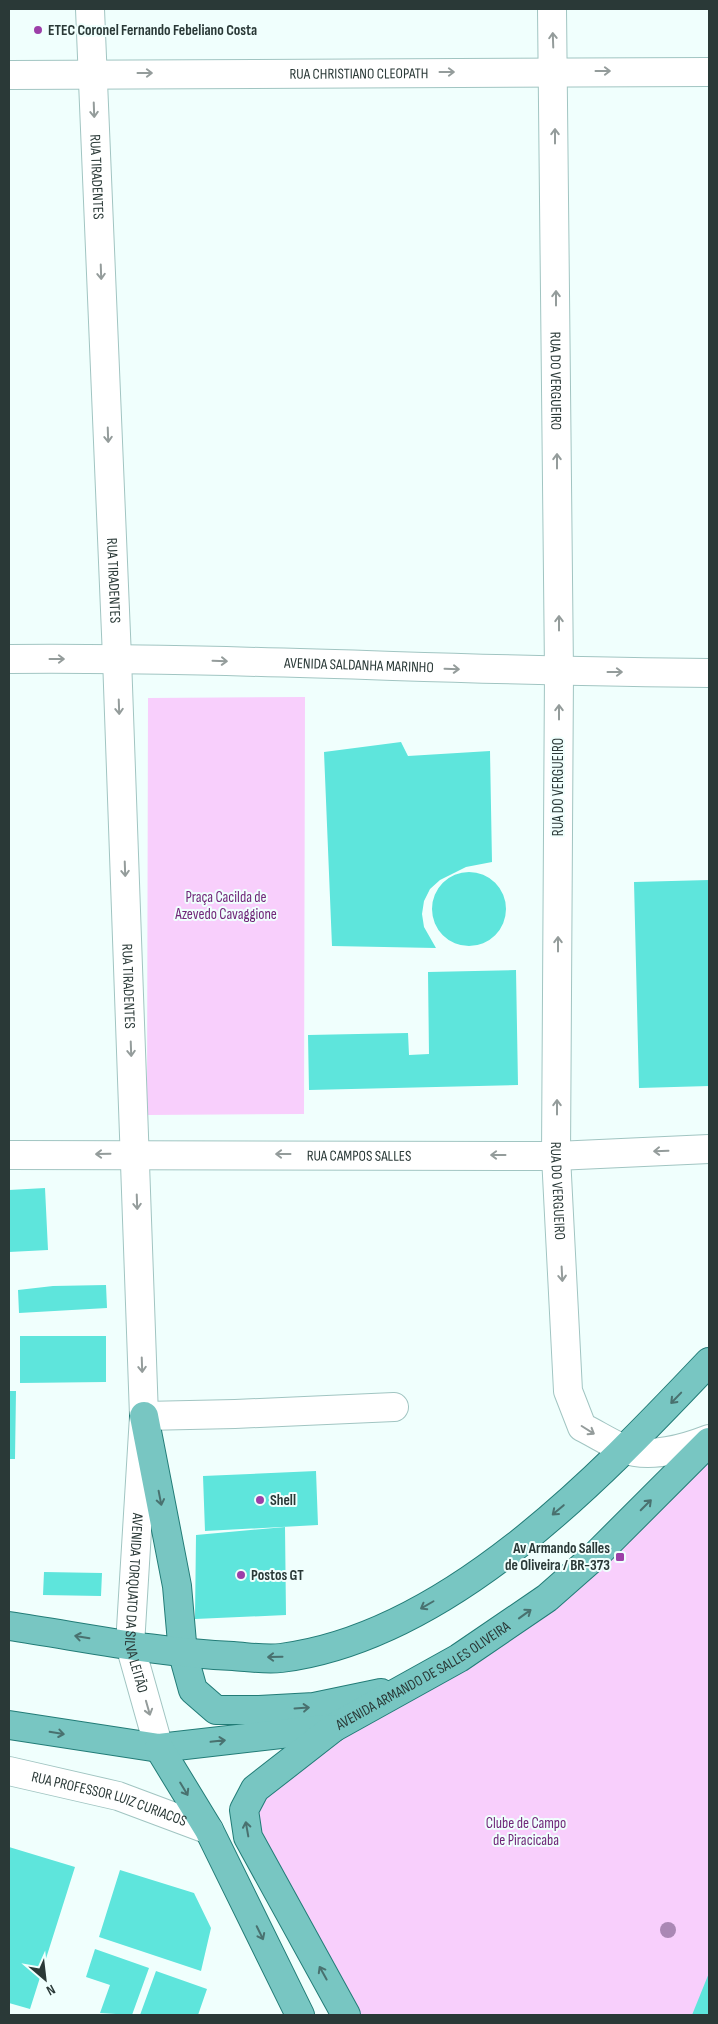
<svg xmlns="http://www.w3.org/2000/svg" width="718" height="2024" font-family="'Sofia Sans Condensed',sans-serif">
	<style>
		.green { fill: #f8cffc }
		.building { fill: #5ee5dc }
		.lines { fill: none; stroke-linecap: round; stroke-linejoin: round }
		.minor-casing { stroke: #a1c5c2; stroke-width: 30 }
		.major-casing { stroke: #227c77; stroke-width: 30 }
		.minor { stroke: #fff; stroke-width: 28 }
		.major { stroke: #78c6c2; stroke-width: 28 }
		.tree { fill: #aa88b4 }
		.oneway { stroke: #949c9b }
		.oneway2 { stroke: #49716f }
		.poi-dot { fill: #9c3fa8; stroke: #f0fffd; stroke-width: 2 }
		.labels { text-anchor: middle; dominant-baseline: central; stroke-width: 4; stroke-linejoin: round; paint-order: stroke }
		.poi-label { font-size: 15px; font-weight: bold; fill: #2a3937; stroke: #f0fffd; text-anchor: start }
		.street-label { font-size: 15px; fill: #2a3937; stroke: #f0fffd }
		.park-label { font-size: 15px; fill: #702779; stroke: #f0fffd }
	</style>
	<rect width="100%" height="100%" fill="#f0fffd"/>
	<path class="green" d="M 305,697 L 304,1114 L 147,1115 L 148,698 Z
		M 709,1442 L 709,2015 L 346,2015 L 248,1837 L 255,1789 L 459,1658 Z"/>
	<path class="building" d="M 401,742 L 408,756 L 490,751 L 492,862 L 466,867 L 440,880 L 430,889 L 424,901 L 422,914 L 424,927 L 436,948 L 332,946 L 324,752 Z
		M432 909a37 37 0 1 1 74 0a37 37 0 1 1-74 0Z
		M 709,880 L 709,1086 L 639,1088 L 634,882 Z
		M 516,970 L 518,1085 L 309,1090 L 308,1035 L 408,1033 L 409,1055 L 429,1054 L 428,972 Z
		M 45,1188 L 48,1250 L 9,1252 L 9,1190 Z
		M 106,1285 L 107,1308 L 19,1313 L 18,1290 L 53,1286 Z
		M 20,1336 L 106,1336 L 106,1382 L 20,1383 Z
		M 9,1391 L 16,1391 L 15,1459 L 9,1459 Z
		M 316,1471 L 318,1525 L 205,1531 L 203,1476 Z
		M 285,1527 L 286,1615 L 195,1619 L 196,1535 Z
		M 44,1572 L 102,1573 L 101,1596 L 43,1595 Z
		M 9,1847 L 75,1867 L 30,2009 L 9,2003 Z
		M 120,1870 L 194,1893 L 211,1928 L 201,1971 L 99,1937 Z
		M 95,1949 L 149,1968 L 132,2015 L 100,2013 L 110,1985 L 86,1977 Z
		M 156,1971 L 207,1989 L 198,2015 L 140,2015 Z
		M 709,1973 L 709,2015 L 692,2015 Z"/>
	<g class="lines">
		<defs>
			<g id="minor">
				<path id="s1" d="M 90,9 L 117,658 L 144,1416 L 130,1645 L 159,1748"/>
				<path id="s2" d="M 552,9 L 559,672 L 556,1156 L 568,1391 L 582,1427 C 596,1434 610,1443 624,1449 C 649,1459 686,1448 709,1439"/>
				<path id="s3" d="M 9,75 L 709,72"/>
				<path id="s4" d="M 9,659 C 242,657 476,672 709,673"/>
				<path id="s5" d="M 9,1155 L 556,1156 L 709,1149"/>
				<path d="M 144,1416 L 235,1414 L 394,1407"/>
				<path id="s6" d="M 9,1771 L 118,1796 L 209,1830"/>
			</g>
			<g id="major">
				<path d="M 144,1416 L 177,1586 L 183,1654 L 193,1690 L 216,1710 L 259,1710 L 314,1707 L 381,1693"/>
				<path d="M 9,1626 C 83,1637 158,1653 233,1656 C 248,1657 266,1660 281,1658 C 448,1637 599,1478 709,1362"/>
				<path id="s7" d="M 9,1725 L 159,1748 L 333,1728 L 459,1658 L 547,1598 L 597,1554 L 709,1442"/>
				<path d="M 332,1729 L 255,1789 L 244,1810 L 248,1837 L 346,2015"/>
				<path d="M 159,1748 L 209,1830 L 300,2015"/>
			</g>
		</defs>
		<use href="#minor" class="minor-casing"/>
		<use href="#major" class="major-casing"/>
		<use href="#minor" class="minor"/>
		<use href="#major" class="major"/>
	</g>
	<circle class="tree" cx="668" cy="1930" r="8"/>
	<defs><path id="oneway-shaft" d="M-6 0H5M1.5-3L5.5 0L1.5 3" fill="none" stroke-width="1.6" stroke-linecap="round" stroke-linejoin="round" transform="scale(1.25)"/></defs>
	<g class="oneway">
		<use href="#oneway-shaft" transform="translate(553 40) rotate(-92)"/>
		<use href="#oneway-shaft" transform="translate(603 71)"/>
		<use href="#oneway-shaft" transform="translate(447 72)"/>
		<use href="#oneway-shaft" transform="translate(145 73)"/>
		<use href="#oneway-shaft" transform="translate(94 110) rotate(88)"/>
		<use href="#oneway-shaft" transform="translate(555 136) rotate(-90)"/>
		<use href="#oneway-shaft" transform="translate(101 272) rotate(88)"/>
		<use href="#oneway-shaft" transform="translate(556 298) rotate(-90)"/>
		<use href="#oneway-shaft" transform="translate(108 435) rotate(88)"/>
		<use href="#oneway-shaft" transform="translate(557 461) rotate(-90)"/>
		<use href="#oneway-shaft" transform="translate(559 623) rotate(-90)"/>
		<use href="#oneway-shaft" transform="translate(57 659)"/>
		<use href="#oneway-shaft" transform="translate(220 661) rotate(2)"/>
		<use href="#oneway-shaft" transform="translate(452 669) rotate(2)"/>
		<use href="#oneway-shaft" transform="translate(615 672)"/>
		<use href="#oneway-shaft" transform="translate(119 707) rotate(88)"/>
		<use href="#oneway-shaft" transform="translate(559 712) rotate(-90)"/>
		<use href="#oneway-shaft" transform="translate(125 869) rotate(88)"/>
		<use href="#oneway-shaft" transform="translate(558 944) rotate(-90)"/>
		<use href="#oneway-shaft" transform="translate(131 1049) rotate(88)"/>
		<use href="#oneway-shaft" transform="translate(557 1107) rotate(-90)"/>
		<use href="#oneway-shaft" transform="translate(661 1151) rotate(178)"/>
		<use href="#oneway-shaft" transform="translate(103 1154) rotate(179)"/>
		<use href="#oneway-shaft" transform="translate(283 1154) rotate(-180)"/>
		<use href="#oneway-shaft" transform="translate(498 1155) rotate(-180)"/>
		<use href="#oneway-shaft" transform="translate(137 1202) rotate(88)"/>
		<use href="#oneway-shaft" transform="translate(562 1274) rotate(87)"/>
		<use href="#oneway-shaft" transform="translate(142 1365) rotate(88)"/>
		<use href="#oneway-shaft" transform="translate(588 1430) rotate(32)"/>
		<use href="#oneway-shaft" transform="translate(148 1708) rotate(74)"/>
	</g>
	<g class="oneway2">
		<use href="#oneway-shaft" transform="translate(676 1398) rotate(134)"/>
		<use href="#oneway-shaft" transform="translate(160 1498) rotate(79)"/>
		<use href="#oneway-shaft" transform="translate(646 1505) rotate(-45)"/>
		<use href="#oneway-shaft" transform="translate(558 1510) rotate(140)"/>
		<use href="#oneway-shaft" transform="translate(427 1605) rotate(150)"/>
		<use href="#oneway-shaft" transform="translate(525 1614) rotate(-36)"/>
		<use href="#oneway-shaft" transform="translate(82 1637) rotate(-171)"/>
		<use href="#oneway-shaft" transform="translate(275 1657) rotate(179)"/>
		<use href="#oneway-shaft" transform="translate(302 1708) rotate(-4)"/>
		<use href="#oneway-shaft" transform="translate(57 1733) rotate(9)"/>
		<use href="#oneway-shaft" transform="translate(218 1741) rotate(-6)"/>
		<use href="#oneway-shaft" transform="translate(184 1789) rotate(59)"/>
		<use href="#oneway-shaft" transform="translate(247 1829) rotate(-100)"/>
		<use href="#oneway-shaft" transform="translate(260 1933) rotate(64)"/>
		<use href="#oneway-shaft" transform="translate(323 1973) rotate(-119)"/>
	</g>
	<g class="poi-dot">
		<circle cx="38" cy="30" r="5"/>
		<circle cx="260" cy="1500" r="5"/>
		<rect x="615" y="1552" width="10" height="10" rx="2.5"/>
		<circle cx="241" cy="1575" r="5"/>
	</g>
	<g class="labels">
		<g class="poi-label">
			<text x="48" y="30">ETEC Coronel Fernando Febeliano Costa</text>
			<text x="270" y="1500">Shell</text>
			<text x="610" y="1548" text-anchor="end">Av Armando Salles<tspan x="610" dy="17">de Oliveira / BR-373</tspan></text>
			<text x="251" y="1575">Postos GT</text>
		</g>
		<g class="street-label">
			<text stroke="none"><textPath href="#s3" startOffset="350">RUA CHRISTIANO CLEOPATH</textPath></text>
			<text stroke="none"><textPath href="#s1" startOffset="168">RUA TIRADENTES</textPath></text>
			<text stroke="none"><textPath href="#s2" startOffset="372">RUA DO VERGUEIRO</textPath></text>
			<text stroke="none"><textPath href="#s1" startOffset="572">RUA TIRADENTES</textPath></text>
			<text stroke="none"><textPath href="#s4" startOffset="350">AVENIDA SALDANHA MARINHO</textPath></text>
			<text transform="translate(558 787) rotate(-90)">RUA DO VERGUEIRO</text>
			<text stroke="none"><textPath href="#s1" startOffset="978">RUA TIRADENTES</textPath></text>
			<text stroke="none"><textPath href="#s5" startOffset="350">RUA CAMPOS SALLES</textPath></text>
			<text stroke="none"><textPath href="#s2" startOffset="1182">RUA DO VERGUEIRO</textPath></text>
			<text stroke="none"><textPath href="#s1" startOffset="1596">AVENIDA TORQUATO DA SILVA LEITÃO</textPath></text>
			<text stroke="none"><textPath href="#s7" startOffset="431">AVENIDA ARMANDO DE SALLES OLIVEIRA</textPath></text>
			<text stroke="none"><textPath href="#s6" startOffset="104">RUA PROFESSOR LUIZ CURIACOS</textPath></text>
		</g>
		<g class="park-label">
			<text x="226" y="897">Praça Cacilda de<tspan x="226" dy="17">Azevedo Cavaggione</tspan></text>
			<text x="526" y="1823">Clube de Campo<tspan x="526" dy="17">de Piracicaba</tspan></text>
		</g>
	</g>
	<rect width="718" height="2024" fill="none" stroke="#2a3937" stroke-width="20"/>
	<g transform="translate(45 1979) rotate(152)" stroke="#f0fffd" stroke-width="4" paint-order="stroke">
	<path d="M0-4L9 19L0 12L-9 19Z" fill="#2a3937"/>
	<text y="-8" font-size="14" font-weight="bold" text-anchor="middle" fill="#2a3937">N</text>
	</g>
</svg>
